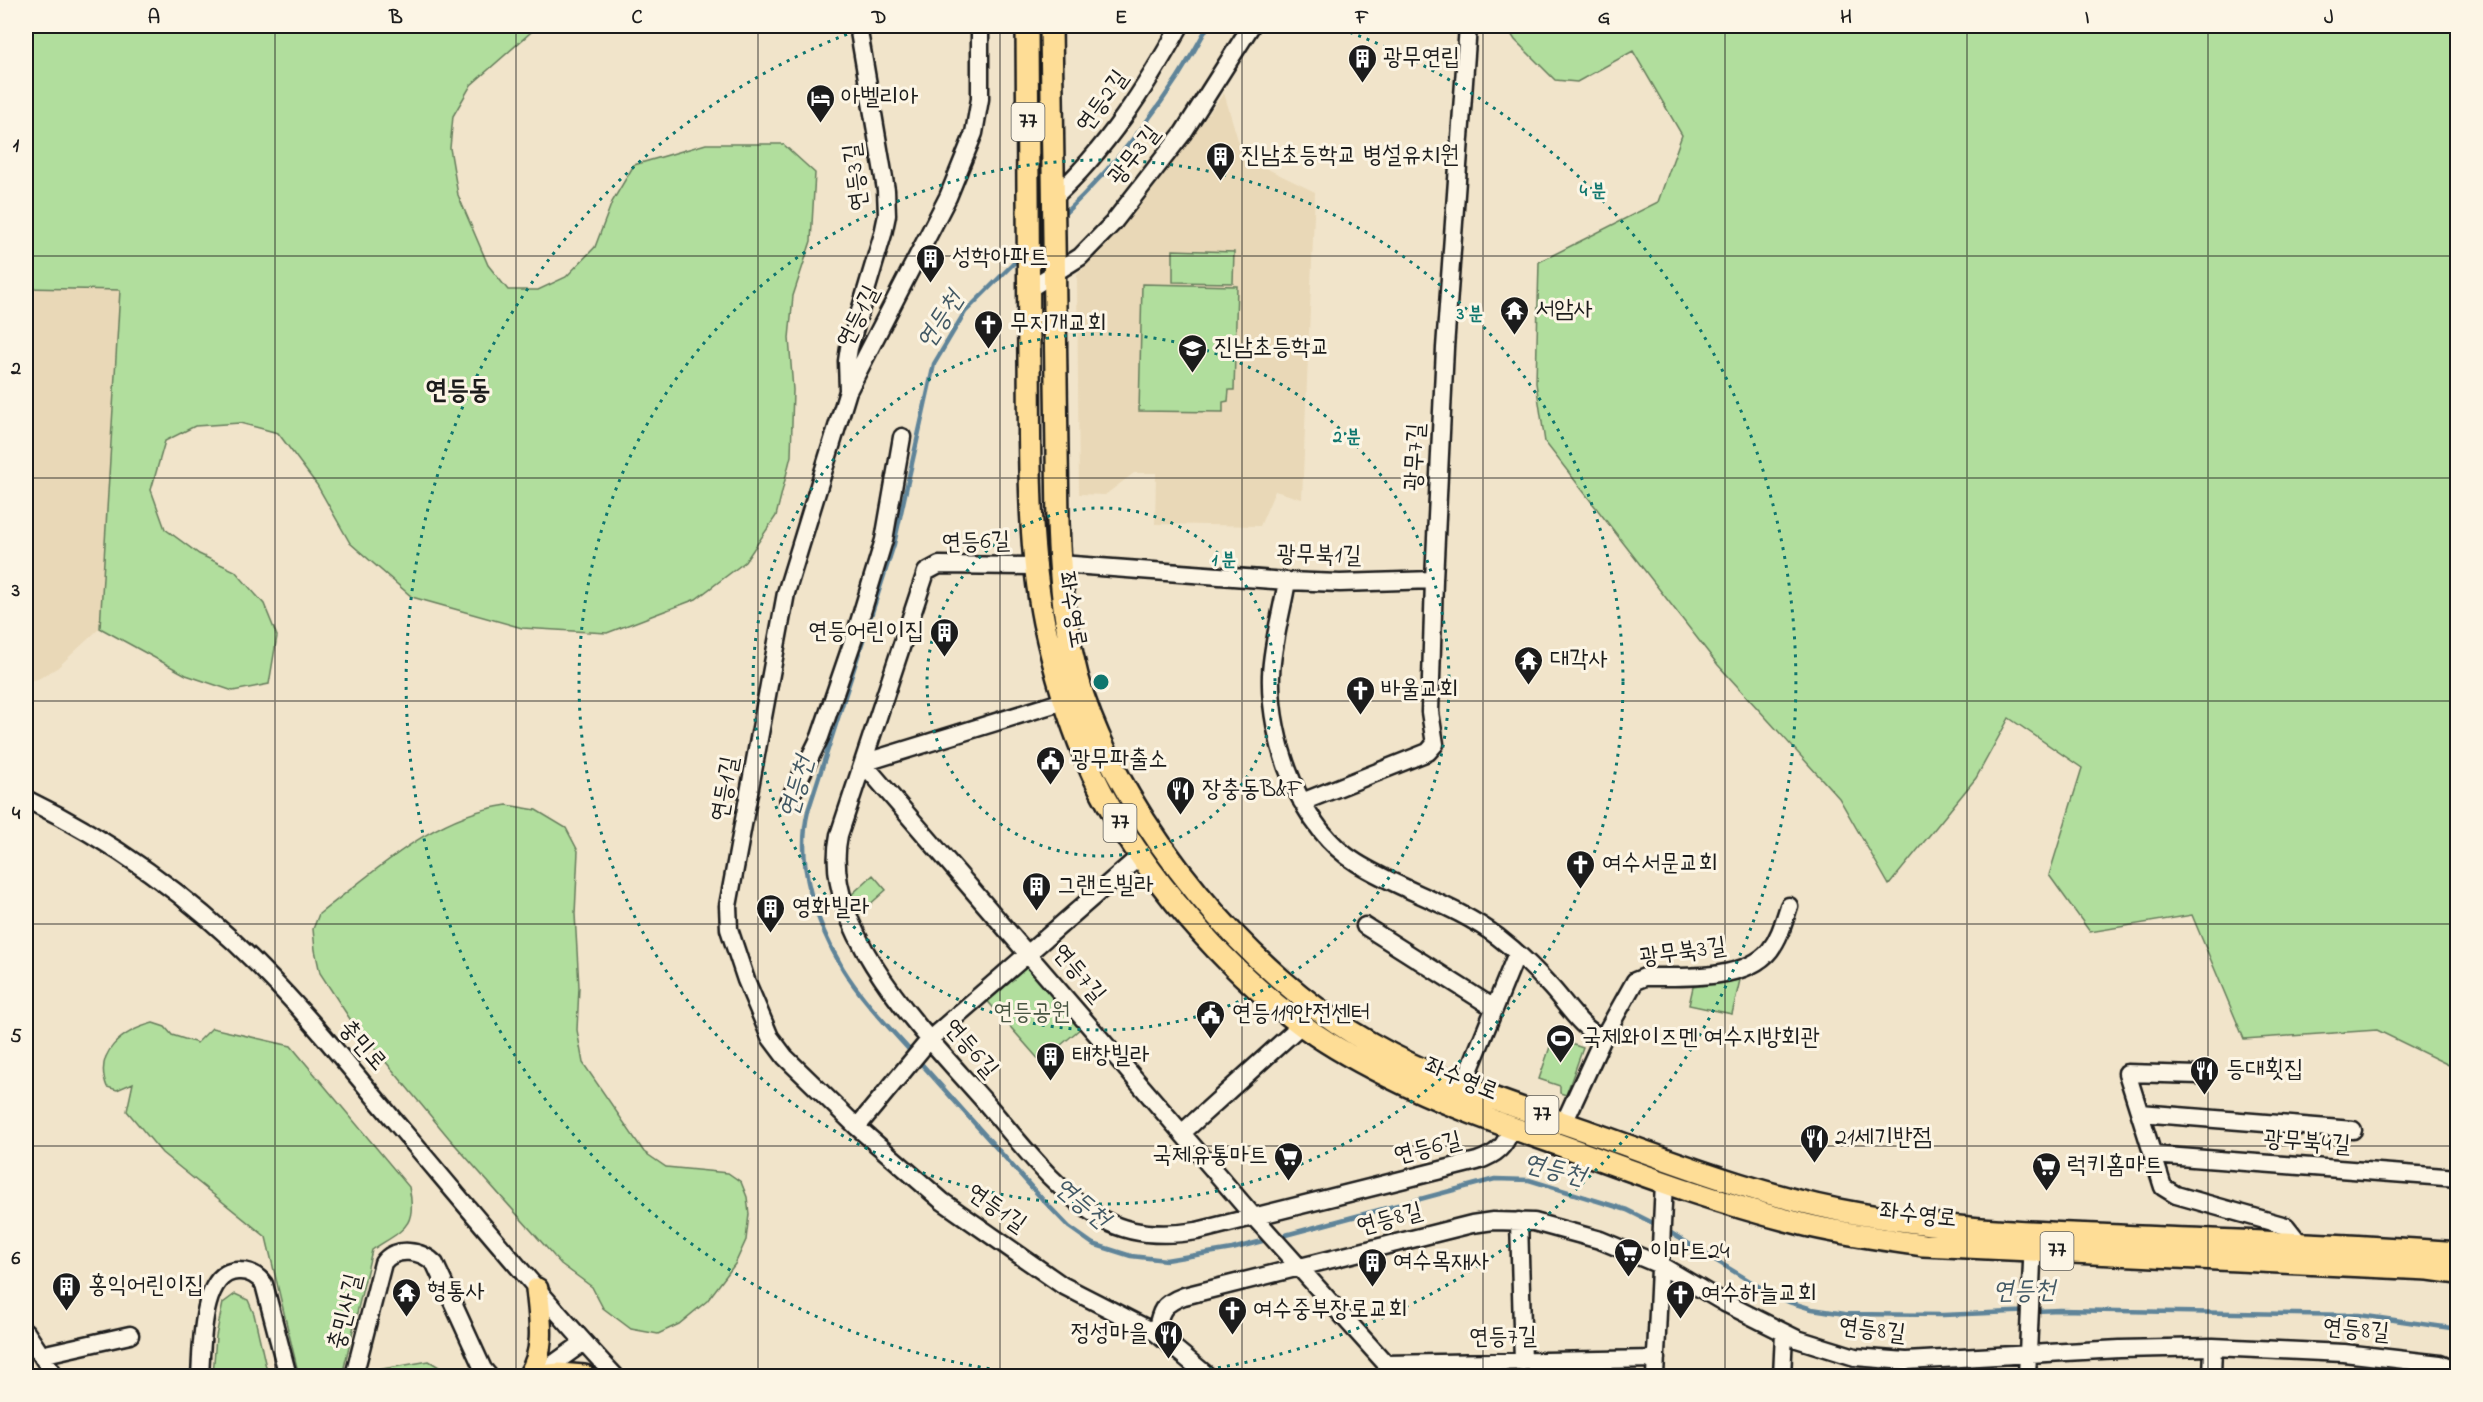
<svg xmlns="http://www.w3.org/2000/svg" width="2483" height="1402" font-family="'Indie Flower','Poor Story',sans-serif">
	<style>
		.built { fill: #e9d8b7 }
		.green { fill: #b1de9d; stroke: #667d5c; stroke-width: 1.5 }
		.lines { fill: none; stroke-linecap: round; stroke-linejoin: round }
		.stream { stroke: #5f8499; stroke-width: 4.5 }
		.minor-casing { stroke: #1c1c1c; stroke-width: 21 }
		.major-casing { stroke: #1c1c1c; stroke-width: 26 }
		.minor { stroke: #fcf5e5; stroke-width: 16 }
		.major { stroke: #fedd96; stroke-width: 21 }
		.grid { fill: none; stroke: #1c1c1c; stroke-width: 1.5; stroke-opacity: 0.55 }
		.ring { fill: none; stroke: #0f766e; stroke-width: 3; stroke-dasharray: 3 6 }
		.labels { text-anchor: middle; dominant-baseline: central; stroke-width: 6; stroke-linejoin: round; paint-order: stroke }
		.shield { fill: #fcf5e5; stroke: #5f5d58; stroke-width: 1.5 }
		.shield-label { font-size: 22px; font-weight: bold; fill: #1c1c1c }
		.poi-label { font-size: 24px; fill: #1c1c1c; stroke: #fcf5e5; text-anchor: start }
		.street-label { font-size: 24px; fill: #1c1c1c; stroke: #fcf5e5 }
		.park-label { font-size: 24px; fill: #495643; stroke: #fcf5e5 }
		.water-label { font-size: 26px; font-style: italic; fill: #435965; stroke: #fcf5e5 }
		.quarter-label { font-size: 27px; font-weight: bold; fill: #1c1c1c; stroke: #fcf5e5 }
		.centre { fill: #0f766e; stroke: #fcf5e5; stroke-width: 3 }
		.ring-label { font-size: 18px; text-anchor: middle; font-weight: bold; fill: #0f766e; stroke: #fcf5e5; stroke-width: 6; stroke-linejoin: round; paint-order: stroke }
		.neatline { fill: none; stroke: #1c1c1c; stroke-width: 2 }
		.grid-label { font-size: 20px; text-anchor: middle; font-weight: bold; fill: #1c1c1c }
	</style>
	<rect width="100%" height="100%" fill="#f1e4ca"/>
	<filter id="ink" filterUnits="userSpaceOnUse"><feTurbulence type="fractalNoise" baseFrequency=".0167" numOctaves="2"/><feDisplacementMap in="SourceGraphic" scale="12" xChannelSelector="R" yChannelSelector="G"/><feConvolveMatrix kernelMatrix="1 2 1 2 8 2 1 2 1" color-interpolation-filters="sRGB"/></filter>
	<g filter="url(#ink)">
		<path class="built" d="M 1224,93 L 1243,157 L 1315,192 L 1302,499 L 1275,491 L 1260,526 L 1155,524 L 1156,473 L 1134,473 L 1105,495 L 1079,494 L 1077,275 L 1146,198 Z
			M 26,288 L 120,289 L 100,628 L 57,668 L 38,679 L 26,681 Z"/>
		<path class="green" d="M 26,26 L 538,26 L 471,85 L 453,116 L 450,148 L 458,195 L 488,265 L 508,290 L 538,290 L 566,277 L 595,247 L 612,202 L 634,165 L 706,144 L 783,144 L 815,173 L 811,241 L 793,296 L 789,338 L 793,390 L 791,456 L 776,516 L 745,562 L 696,599 L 607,633 L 522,628 L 412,597 L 350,543 L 317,485 L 278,433 L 240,423 L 195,426 L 165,441 L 151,490 L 165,529 L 199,554 L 235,571 L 264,604 L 277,636 L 269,684 L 233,691 L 186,675 L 100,628 L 120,290 L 26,288 Z
			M 1506,26 L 2457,26 L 2457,1069 L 2377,1030 L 2244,1039 L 2192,915 L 2090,932 L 2049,875 L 2082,768 L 2009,718 L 1976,778 L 1889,885 L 1839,798 L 1718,665 L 1545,442 L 1536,383 L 1539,262 L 1658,202 L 1682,135 L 1633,51 L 1577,82 L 1555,80 L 1515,40 Z
			M 1173,250 L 1234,252 L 1233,283 L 1173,282 Z
			M 1142,284 L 1237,286 L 1234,390 L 1229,390 L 1228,401 L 1223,402 L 1223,412 L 1139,411 Z
			M 507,805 L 536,810 L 566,828 L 578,851 L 575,914 L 579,987 L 577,1030 L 583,1063 L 644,1152 L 666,1167 L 728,1173 L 741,1182 L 747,1197 L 749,1214 L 746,1240 L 735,1264 L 707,1301 L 679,1324 L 658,1334 L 631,1329 L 603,1308 L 592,1287 L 561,1264 L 449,1138 L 350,1019 L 320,973 L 315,950 L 313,929 L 319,914 C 376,871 433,815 507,805 Z
			M 873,875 L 886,890 L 858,915 L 851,895 Z
			M 1018,967 L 1028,967 L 1081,1028 L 1041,1062 L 984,997 Z
			M 1740,980 L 1732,1014 L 1689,1005 L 1693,987 Z
			M 153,1023 L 165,1027 L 172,1035 L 197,1043 L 212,1028 L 291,1046 L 409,1187 C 418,1228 402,1230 372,1250 L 342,1376 L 299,1376 L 266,1237 L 162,1153 L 127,1111 L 133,1083 L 117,1090 L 107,1087 C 93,1052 123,1031 153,1023 Z
			M 1553,1038 L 1583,1048 L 1566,1095 L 1560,1093 L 1560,1086 L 1539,1079 Z
			M 235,1294 L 248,1300 L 254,1314 L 268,1376 L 213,1376 L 216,1336 L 223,1303 Z
			M 429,1361 L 454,1376 L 370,1376 L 371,1371 Z"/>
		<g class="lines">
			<path class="stream" d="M 1061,217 C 1120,161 1170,97 1208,26
				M 913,1054 C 889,1027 862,1000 843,969 C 816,923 795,864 808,811 L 894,544 L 934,364 L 965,312 L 1020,257
				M 918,1060 L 1043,1200 L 1069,1227 L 1093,1244 L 1131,1256 L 1166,1260 L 1232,1249 L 1270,1239
				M 1666,1230 L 1766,1291 L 1789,1302 L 1812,1309 L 1845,1314 L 1943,1315 L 2059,1310 L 2359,1315 L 2458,1329
				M 1278,1237 L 1495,1179 L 1529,1180 L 1627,1210 L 1659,1226"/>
			<defs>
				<path id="minor" d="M 980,26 L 980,99 L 974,133 L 948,197 L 848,391 L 786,593 L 728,906 L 729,929 L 746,980 L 770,1037 L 785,1057 L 857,1127 L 942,1201 L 1062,1285 L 1156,1333 L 1208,1376
					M 1053,198 C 1106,150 1146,87 1180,26
					M 1029,289 L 1080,257 L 1113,223 L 1183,133 L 1251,26
					M 848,390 L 847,361 L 849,348 L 883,234 L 887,215 L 886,190 L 858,26
					M 1060,564 L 1287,581 L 1340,583 L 1434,580
					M 1037,566 L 939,565 L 926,572 L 839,835 C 819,930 928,1037 985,1102 C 1021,1144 1056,1192 1104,1220 C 1133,1236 1166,1236 1197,1231 L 1477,1161 C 1497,1154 1505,1147 1512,1127
					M 1287,581 C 1282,612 1272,644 1271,675 C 1269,740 1300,828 1357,863 C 1402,891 1456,905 1498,937 C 1516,951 1533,967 1548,984 C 1565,1001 1580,1029 1603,1038
					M 863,763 L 1254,1217 L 1386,1364 L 1656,1359
					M 863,763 L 1064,701
					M 26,799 C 113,841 192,898 261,968 C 310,1017 353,1072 398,1125 C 470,1210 540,1295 615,1376
					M 788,802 L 820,737 L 856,632 L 884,540 L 902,437
					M 1302,802 L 1428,752 L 1435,744 L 1430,712 L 1434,580 L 1445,348 L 1468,26
					M 1365,926 L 1494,1008
					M 2199,1075 L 2127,1073 L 2163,1187 L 2176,1195 L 2286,1226 L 2301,1245
					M 1463,1086 L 1517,953
					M 2140,1113 L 2353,1130
					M 1564,1123 L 1603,1038 L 1635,981 L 1645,977 C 1681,977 1746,981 1770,950 C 1780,937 1784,921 1789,906
					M 857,1127 L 930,1039 L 1140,856
					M 1182,1133 L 1301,1025
					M 2153,1155 L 2458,1178
					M 1519,1221 L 1523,1362
					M 26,1332 L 55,1376
					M 1156,1333 C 1160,1311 1162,1304 1184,1296 L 1472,1224 L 1493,1221 L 1534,1222 L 1600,1240 L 1660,1265 L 1725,1303 L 1797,1339 L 1855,1357 L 1906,1361 L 2120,1349 L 2213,1347 L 2344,1353 L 2440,1364 L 2447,1367 L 2457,1376
					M 41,1355 L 130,1335
					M 538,1375 L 584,1342
					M 200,1376 C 202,1349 200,1268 240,1271 C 250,1271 258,1276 264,1284 L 288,1376
					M 354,1376 L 383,1263 C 395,1246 422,1250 435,1264 L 483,1369 L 489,1376
					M 1655,1376 L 1664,1182
					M 1782,1376 L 1784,1333
					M 2027,1376 L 2033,1240
					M 2212,1376 L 2213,1347"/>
				<path id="major" d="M 1027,26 C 1028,137 1028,248 1029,360 C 1030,446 1027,538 1044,623 C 1054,668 1067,714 1085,757 C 1126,854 1214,959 1298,1022 C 1325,1043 1358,1061 1388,1076 C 1451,1108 1519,1130 1585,1154 C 1656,1180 1728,1206 1802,1224 C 1842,1234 1883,1239 1923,1245 L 2429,1269 L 2458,1273
					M 1051,26 L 1058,522 C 1060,582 1065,639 1083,696 C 1127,827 1249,976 1370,1043 C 1441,1084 1522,1108 1598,1135 C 1684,1166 1770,1199 1860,1214 C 1938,1228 2017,1232 2097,1235 C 2217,1241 2338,1243 2458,1253
					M 529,1376 C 546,1350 540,1318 537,1289
					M 540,1376 L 559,1374 L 584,1376"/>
			</defs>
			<use href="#minor" class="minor-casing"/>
			<use href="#major" class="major-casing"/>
			<use href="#minor" class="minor"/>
			<use href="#major" class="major"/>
		</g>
	</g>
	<path class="grid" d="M 275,26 L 275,1376M 516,26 L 516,1376M 758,26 L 758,1376M 1000,26 L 1000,1376M 1242,26 L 1242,1376M 1483,26 L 1483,1376M 1725,26 L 1725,1376M 1967,26 L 1967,1376M 2208,26 L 2208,1376M 26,256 L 2458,256M 26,478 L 2458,478M 26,701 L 2458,701M 26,924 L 2458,924M 26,1146 L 2458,1146"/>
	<g class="ring">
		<circle cx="1101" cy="682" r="174"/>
		<circle cx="1101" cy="682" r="348"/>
		<circle cx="1101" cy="682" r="522"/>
		<path d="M1052 1376A696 696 0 0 1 869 26M1333 26A696 696 0 0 1 1150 1376"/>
	</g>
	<defs>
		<symbol id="building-pin" viewBox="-11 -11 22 30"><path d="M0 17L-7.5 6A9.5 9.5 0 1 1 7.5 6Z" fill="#1c1c1c" stroke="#fcf5e5"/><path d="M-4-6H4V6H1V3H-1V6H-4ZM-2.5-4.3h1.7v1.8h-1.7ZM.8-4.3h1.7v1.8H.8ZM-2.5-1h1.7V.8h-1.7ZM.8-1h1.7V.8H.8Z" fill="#fff"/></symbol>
		<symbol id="hotel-pin" viewBox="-11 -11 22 30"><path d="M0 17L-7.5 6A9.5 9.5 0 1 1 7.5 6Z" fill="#1c1c1c" stroke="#fcf5e5"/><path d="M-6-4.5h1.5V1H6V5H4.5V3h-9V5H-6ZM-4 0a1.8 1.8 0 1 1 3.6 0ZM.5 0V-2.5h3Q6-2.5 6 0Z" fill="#fff"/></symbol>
		<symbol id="temple-pin" viewBox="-11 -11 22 30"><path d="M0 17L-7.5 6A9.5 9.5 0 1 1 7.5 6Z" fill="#1c1c1c" stroke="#fcf5e5"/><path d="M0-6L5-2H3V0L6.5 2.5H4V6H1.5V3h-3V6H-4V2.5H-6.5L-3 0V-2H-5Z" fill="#fff"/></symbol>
		<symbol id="church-pin" viewBox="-11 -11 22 30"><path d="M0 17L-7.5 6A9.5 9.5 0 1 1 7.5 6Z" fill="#1c1c1c" stroke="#fcf5e5"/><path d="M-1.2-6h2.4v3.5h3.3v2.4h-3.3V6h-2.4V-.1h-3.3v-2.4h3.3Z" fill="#fff"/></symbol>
		<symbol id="school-pin" viewBox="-11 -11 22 30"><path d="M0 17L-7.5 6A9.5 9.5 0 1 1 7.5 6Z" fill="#1c1c1c" stroke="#fcf5e5"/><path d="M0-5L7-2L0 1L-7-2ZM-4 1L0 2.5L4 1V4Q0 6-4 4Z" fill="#fff"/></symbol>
		<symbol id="civic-pin" viewBox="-11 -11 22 30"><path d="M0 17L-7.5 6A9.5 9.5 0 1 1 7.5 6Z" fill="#1c1c1c" stroke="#fcf5e5"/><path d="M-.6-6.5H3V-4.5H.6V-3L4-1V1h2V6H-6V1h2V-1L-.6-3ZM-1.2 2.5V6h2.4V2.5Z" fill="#fff"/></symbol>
		<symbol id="restaurant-pin" viewBox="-11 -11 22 30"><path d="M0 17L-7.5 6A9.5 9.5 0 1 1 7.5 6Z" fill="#1c1c1c" stroke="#fcf5e5"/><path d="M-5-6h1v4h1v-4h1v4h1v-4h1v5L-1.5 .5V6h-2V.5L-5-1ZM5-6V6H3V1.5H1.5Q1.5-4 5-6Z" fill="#fff"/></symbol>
		<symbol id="stadium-pin" viewBox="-11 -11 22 30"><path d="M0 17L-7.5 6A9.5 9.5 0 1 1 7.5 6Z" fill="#1c1c1c" stroke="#fcf5e5"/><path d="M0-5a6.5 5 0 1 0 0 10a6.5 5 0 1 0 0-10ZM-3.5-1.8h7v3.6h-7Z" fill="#fff"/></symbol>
		<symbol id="supermarket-pin" viewBox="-11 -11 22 30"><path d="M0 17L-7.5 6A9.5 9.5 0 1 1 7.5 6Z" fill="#1c1c1c" stroke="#fcf5e5"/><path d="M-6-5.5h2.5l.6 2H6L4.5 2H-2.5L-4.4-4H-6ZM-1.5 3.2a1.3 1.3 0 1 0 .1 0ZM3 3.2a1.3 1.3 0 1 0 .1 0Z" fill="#fff"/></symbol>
	</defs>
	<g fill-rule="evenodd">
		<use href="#building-pin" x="1346" y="42" width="33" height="45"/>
		<use href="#hotel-pin" x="804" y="82" width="33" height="45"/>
		<use href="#building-pin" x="1204" y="140" width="33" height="45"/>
		<use href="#building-pin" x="914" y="242" width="33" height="45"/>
		<use href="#temple-pin" x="1498" y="294" width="33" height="45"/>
		<use href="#church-pin" x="972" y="308" width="33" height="45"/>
		<use href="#school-pin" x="1176" y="332" width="33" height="45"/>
		<use href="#building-pin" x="928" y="616" width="33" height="45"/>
		<use href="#temple-pin" x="1512" y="644" width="33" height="45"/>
		<use href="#church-pin" x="1344" y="674" width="33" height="45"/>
		<use href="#civic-pin" x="1034" y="744" width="33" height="45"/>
		<use href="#restaurant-pin" x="1164" y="774" width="33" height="45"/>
		<use href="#church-pin" x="1564" y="848" width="33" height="45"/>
		<use href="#building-pin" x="1020" y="870" width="33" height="45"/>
		<use href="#building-pin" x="754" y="892" width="33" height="45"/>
		<use href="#civic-pin" x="1194" y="998" width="33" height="45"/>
		<use href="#stadium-pin" x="1544" y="1022" width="33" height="45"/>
		<use href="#building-pin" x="1034" y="1040" width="33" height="45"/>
		<use href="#restaurant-pin" x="2188" y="1054" width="33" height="45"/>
		<use href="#restaurant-pin" x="1798" y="1122" width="33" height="45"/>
		<use href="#supermarket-pin" x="1272" y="1140" width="33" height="45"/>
		<use href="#supermarket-pin" x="2030" y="1150" width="33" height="45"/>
		<use href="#supermarket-pin" x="1612" y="1236" width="33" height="45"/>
		<use href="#building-pin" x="1356" y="1246" width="33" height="45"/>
		<use href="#building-pin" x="50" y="1270" width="33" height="45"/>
		<use href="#temple-pin" x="390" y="1276" width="33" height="45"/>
		<use href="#church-pin" x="1664" y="1278" width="33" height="45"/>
		<use href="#church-pin" x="1216" y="1294" width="33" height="45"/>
		<use href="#restaurant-pin" x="1152" y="1318" width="33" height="45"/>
	</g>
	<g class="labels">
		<g class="shield">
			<rect x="1011.5" y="103" width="33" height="38" rx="4.5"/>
			<rect x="1103.5" y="804" width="33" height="38" rx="4.5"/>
			<rect x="1525.5" y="1096" width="33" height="38" rx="4.5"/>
			<rect x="2040.5" y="1232" width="33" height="38" rx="4.5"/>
		</g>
		<g class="shield-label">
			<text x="1028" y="122">77</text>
			<text x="1120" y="823">77</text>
			<text x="1542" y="1115">77</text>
			<text x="2057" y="1251">77</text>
		</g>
		<g class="poi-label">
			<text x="1383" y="58">광무연립</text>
			<text x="841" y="98">아벨리아</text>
			<text x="1241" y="156">진남초등학교 병설유치원</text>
			<text x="952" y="258">성학아파트</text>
			<text x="1535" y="310">서암사</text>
			<text x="1010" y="324">무지개교회</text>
			<text x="1214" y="348">진남초등학교</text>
			<text x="924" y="632" text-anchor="end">연등어린이집</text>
			<text x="1550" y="660">대각사</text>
			<text x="1381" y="690">바울교회</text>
			<text x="1071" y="760">광무파출소</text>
			<text x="1202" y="790">장충동B&amp;F</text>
			<text x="1602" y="864">여수서문교회</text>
			<text x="1057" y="886">그랜드빌라</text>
			<text x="792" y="908">영화빌라</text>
			<text x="1232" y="1014">연등119안전센터</text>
			<text x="1582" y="1038">국제와이즈멘 여수지방회관</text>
			<text x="1072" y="1056">태창빌라</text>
			<text x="2226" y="1070">등대횟집</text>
			<text x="1835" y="1138">21세기반점</text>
			<text x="1268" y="1156" text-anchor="end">국제유통마트</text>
			<text x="2067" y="1166">럭키홈마트</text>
			<text x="1650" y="1252">이마트24</text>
			<text x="1393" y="1262">여수목재사</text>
			<text x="88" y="1286">홍익어린이집</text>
			<text x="427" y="1292">형통사</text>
			<text x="1701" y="1294">여수하늘교회</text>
			<text x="1253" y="1310">여수중부장로교회</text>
			<text x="1148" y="1334" text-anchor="end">정성마을</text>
		</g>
		<g class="street-label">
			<text transform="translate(1103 102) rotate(-54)">연등2길</text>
			<text transform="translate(1135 156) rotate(-52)">광무3길</text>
			<text transform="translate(857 177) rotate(-97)">연등3길</text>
			<text transform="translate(859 317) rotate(-63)">연등1길</text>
			<text transform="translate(1416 457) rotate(-87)">광무7길</text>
			<text transform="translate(976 543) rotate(-2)">연등6길</text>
			<text transform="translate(1319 556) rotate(1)">광무북1길</text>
			<text transform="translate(1071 610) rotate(80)">좌수영로</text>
			<text transform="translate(726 789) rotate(-80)">연등1길</text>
			<text transform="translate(1683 953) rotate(-8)">광무북3길</text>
			<text transform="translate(1078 974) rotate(50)">연등7길</text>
			<text transform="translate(362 1046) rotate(49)">충민로</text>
			<text transform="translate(970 1049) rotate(49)">연등6길</text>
			<text transform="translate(1461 1080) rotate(22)">좌수영로</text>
			<text transform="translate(2307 1143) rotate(4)">광무북4길</text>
			<text transform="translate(1428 1149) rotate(-14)">연등6길</text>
			<text transform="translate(996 1209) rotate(35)">연등1길</text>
			<text transform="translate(1918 1216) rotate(6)">좌수영로</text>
			<text transform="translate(1390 1220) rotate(-15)">연등8길</text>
			<text transform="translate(346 1312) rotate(-76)">충민사길</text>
			<text transform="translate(1872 1331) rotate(7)">연등8길</text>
			<text transform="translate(2356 1331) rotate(5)">연등8길</text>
			<text transform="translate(1503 1338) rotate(-1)">연등7길</text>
		</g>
		<g class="park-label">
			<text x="1032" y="1013">연등공원</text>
		</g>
		<g class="water-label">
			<text transform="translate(941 321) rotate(-57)">연등천</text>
			<text transform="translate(798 788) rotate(-74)">연등천</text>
			<text transform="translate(1554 1171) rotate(14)">연등천</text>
			<text transform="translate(1081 1204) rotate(40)">연등천</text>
			<text transform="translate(2024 1292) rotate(-1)">연등천</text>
		</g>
		<g class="quarter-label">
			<text x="458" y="391">연등동</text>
		</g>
	</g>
	<circle cx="1101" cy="682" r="9" class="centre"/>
	<g class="ring-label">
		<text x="1593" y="196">4 분</text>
		<text x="1470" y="319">3 분</text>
		<text x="1347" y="442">2 분</text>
		<text x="1224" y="565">1 분</text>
	</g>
	<rect width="2483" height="1402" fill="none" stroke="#fcf5e5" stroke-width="66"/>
	<rect x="33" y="33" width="2417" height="1336" class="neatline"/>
	<g class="grid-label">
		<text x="154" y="23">A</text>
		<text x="396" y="23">B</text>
		<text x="637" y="23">C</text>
		<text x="879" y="23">D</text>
		<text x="1121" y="23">E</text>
		<text x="1362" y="23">F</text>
		<text x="1604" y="23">G</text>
		<text x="1846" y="23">H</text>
		<text x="2087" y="23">I</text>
		<text x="2329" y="23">J</text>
		<text x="16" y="151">1</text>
		<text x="16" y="374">2</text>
		<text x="16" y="596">3</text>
		<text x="16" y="819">4</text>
		<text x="16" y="1042">5</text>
		<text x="16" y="1264">6</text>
	</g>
</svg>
